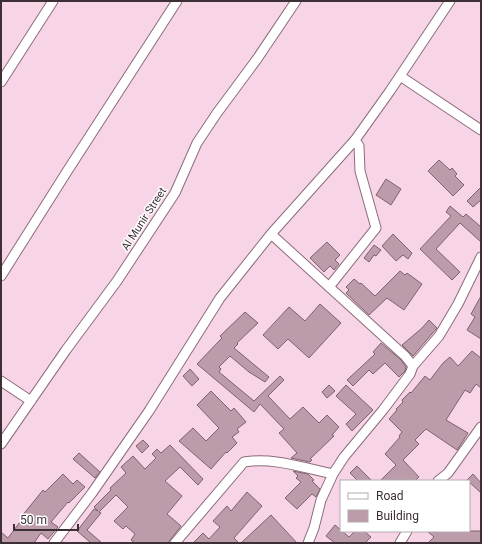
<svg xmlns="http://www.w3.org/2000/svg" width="482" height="544" font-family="Roboto,sans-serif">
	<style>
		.building { fill: #bc9baa; stroke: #7f616f }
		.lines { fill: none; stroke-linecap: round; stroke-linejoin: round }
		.minor-casing { stroke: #8b6c7b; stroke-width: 11 }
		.minor { stroke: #fff; stroke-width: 9 }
		.labels { text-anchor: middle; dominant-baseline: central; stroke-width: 3; stroke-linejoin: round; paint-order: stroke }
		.street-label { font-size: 11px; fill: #3d2f36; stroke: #fff }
	</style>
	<rect width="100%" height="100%" fill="#f8d5e6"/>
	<path class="building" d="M 439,160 L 450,170 L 452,168 L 457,174 L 455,176 L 464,185 L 453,196 L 428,171 Z
		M 386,179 L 401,189 L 391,205 L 376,195 Z
		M 481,187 L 481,200 L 473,207 L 467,201 Z
		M 450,206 L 463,217 L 466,214 L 481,227 L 481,242 L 460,223 L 436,249 L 460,272 L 452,280 L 420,249 L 451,216 L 446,212 Z
		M 393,234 L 412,253 L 408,259 L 403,255 L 396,261 L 382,246 Z
		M 327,242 L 340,255 L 335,260 L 339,264 L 334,270 L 330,266 L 324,272 L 310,258 Z
		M 374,245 L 381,250 L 376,256 L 374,255 L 369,262 L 364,258 Z
		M 400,271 L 405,275 L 407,273 L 422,284 L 404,310 L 387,298 L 369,315 L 346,293 L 349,290 L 346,287 L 354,279 L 360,284 L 361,283 L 375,296 Z
		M 481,296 L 481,339 L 467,330 L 475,317 L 471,314 Z
		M 320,304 L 341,323 L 309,358 L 288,339 L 278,349 L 263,335 L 289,307 L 305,321 Z
		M 245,312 L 258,323 L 237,343 L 238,344 L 234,348 L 269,377 L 265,382 L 249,372 L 230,356 L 219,367 L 221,369 L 219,372 L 254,401 L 280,376 L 284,380 L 268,396 L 290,419 L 303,407 L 319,423 L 327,415 L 339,427 L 332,435 L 334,436 L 310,459 L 312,460 L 310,462 L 291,458 L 297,453 L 279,433 L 284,429 L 260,404 L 254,412 L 197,364 L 222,338 L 220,336 Z
		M 429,320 L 437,328 L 413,356 L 402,345 L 422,328 Z
		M 381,343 L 401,360 L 406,367 L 405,371 L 399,377 L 385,363 L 373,374 L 369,370 L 353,386 L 347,380 L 375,354 L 373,352 Z
		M 472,351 L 481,358 L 481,388 L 476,384 L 470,393 L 465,390 L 446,420 L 468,433 L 461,444 L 457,450 L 426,429 L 415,440 L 419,444 L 403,460 L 419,477 L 415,481 L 380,481 L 396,465 L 385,454 L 400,437 L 399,436 L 402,432 L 389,419 L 397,410 L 396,409 L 403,402 L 402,400 L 410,392 L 411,393 L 425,376 L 430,380 L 443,363 L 450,357 L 458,366 Z
		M 190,369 L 199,379 L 192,386 L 183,376 Z
		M 329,385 L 335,391 L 327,398 L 322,392 Z
		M 346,385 L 373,410 L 352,431 L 346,424 L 356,414 L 336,396 Z
		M 211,391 L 231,411 L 234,408 L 246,422 L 237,429 L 239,432 L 232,437 L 237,443 L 227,453 L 226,452 L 211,469 L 179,441 L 193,428 L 206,441 L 219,428 L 197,405 Z
		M 143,440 L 149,446 L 142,453 L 136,446 Z
		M 170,445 L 203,479 L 198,485 L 180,467 L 165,481 L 182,496 L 167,514 L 181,526 L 168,543 L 135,543 L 131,540 L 135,534 L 126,526 L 123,529 L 114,521 L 128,507 L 116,495 L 99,512 L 101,513 L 87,530 L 102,543 L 91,543 L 77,531 L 94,509 L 98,511 L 94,507 L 111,490 L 110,488 L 126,473 L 121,467 L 133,456 L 145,469 L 156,458 L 152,454 L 157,449 L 161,453 Z
		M 79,453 L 100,472 L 95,478 L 73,459 Z
		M 357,466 L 372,481 L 358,481 L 350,473 Z
		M 293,471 L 308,474 L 314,480 L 312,481 L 320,489 L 316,497 L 312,494 L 297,509 L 285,498 L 301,482 L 296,478 L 298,476 Z
		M 63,474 L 73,484 L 77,480 L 85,487 L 69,503 L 68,502 L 51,522 L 58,527 L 48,539 L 41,533 L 34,543 L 1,543 L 1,532 L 8,538 L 23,518 L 21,517 L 26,511 L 43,490 L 45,492 Z
		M 473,474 L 481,483 L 481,493 L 467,480 Z
		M 247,492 L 262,506 L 234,538 L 239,543 L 193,543 L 203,533 L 209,539 L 220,527 L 213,521 L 227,506 L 231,511 Z
		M 271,515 L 297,543 L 241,543 Z
		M 335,525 L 349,537 L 355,531 L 364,531 L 371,537 L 365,543 L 335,543 L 326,536 Z
		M 427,531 L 481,531 L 481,543 L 428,543 L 434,537 Z"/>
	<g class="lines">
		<defs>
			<path id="minor" d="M 400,76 L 481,130
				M 1,82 L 53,1
				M 271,234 L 405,356 L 413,366 L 410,374 L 383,410 L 344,457 L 333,474 L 321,500 L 314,528 L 308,543
				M 1,276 L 66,173 L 177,1
				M 329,287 L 376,228 L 360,171 L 359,146 L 355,140
				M 413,366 L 439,336 L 458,304 L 481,257
				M 1,381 L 31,401
				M 1,444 L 66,350 L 117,281 L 175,193 L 197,143 L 217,113 L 257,59 L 296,1
				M 438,481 L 448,473 L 481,427
				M 54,543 L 92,493 L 149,411 L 220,298 L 271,234 L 355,140 L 390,91 L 450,1
				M 175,543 L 244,462 C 273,457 304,468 333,474
				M 400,543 L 407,531"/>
		</defs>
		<use href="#minor" class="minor-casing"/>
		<use href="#minor" class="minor"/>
	</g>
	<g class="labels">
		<g class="street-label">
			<text transform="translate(144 219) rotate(-57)">Al Munir Street</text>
		</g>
	</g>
	<rect width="482" height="544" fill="none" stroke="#3d2f36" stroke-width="4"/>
	<rect x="340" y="480" width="130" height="52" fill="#ffffff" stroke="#b1acaf"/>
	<rect x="348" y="493" width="20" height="6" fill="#ffffff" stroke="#b1acaf"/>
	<text x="376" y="500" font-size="12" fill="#3d2f36">Road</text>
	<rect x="348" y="510" width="20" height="12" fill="#bc9baa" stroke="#b1acaf"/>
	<text x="376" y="520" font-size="12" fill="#3d2f36">Building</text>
	<path d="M14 524v6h64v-6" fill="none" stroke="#3d2f36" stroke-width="2"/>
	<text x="20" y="524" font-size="12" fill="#3d2f36" stroke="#ffffff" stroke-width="3" paint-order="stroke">50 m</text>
</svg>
